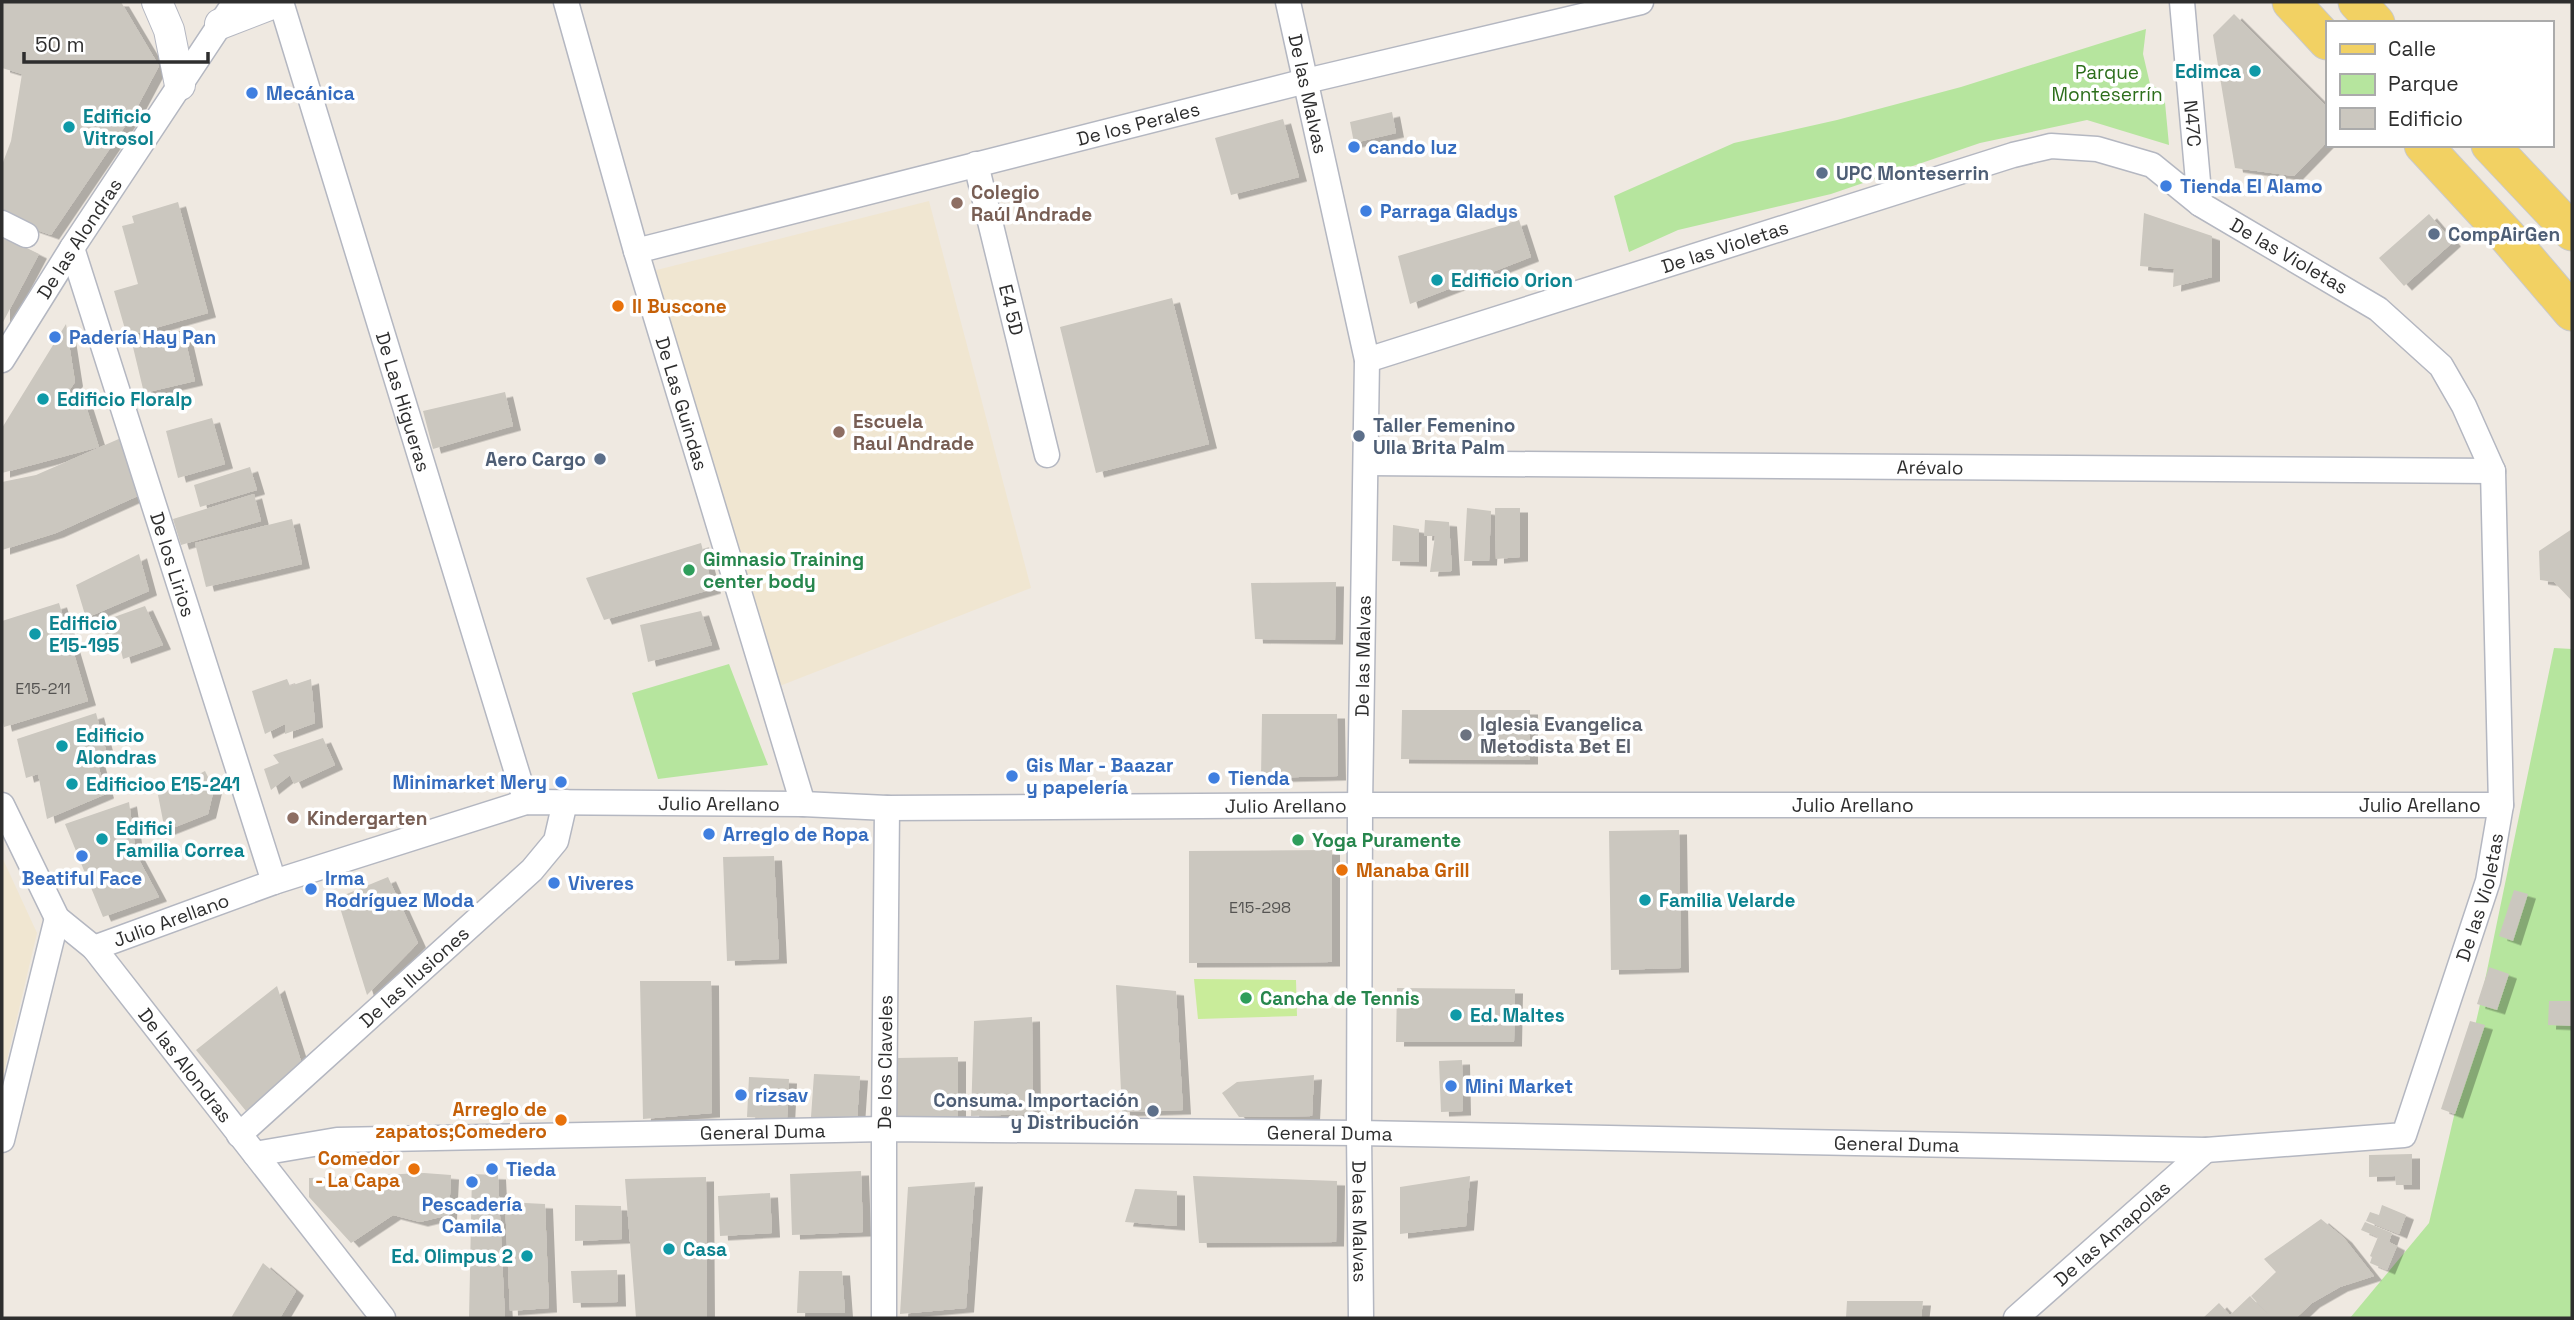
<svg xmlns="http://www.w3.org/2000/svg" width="2574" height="1320" font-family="'Space Grotesk',sans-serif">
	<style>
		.education { fill: #f0e6d1 }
		.green { fill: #b6e59e }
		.pitch { fill: #c9ec9a }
		.building { fill: #cbc7bf; filter: url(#shadow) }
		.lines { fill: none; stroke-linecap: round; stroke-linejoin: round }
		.minor-casing { stroke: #b4b7c1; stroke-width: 27 }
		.tertiary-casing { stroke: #b4b7c1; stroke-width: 32 }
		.primary-casing { stroke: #c9c9c9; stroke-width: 39 }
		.minor { stroke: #fff; stroke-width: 24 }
		.tertiary { stroke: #fff; stroke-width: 30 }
		.primary { stroke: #f2d163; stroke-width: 37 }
		.culture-dot { fill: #0f9aa8; stroke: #fff; stroke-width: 2.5 }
		.shop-dot { fill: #3f7fe0; stroke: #fff; stroke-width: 2.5 }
		.service-dot { fill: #5c6f8a; stroke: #fff; stroke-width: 2.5 }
		.education-dot { fill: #8d6e63; stroke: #fff; stroke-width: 2.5 }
		.food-dot { fill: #e8710a; stroke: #fff; stroke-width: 2.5 }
		.leisure-dot { fill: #2e9e5b; stroke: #fff; stroke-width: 2.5 }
		.worship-dot { fill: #6b7280; stroke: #fff; stroke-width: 2.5 }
		.labels { text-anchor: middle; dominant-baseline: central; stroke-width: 7; stroke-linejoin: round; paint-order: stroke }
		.number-label { font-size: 16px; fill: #555452 }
		.culture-label { font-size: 19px; font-weight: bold; fill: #0d838f; stroke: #fff; text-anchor: start }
		.park-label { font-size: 19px; fill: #2c6e1b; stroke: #fff }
		.shop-label { font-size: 19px; font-weight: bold; fill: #366cbe; stroke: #fff; text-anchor: start }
		.street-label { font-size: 19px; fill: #2e2e2e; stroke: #fff }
		.service-label { font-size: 19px; font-weight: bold; fill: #4e5e75; stroke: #fff; text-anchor: start }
		.education-label { font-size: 19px; font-weight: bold; fill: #785e54; stroke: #fff; text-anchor: start }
		.food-label { font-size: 19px; font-weight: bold; fill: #c56008; stroke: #fff; text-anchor: start }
		.leisure-label { font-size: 19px; font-weight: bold; fill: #27864d; stroke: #fff; text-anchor: start }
		.worship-label { font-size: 19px; font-weight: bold; fill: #5b616d; stroke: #fff; text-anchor: start }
	</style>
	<defs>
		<filter id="shadow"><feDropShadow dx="8" dy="4.5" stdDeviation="0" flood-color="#0004"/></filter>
	</defs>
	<rect width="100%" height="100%" fill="#efe9e1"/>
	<path class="education" d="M 929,201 L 1031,588 L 777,687 L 633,276 Z
		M 2,857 L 37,933 L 2,1081 Z"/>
	<path class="green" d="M 2146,29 L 2143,54 L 2150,84 L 2164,92 L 2169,145 L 2087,120 L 1980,143 L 1831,194 L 1678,230 L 1629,252 L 1614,196 L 1734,143 L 1837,120 L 1961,87 Z
		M 2554,648 L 2572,649 L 2572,1318 L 2350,1318 L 2429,1223 L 2479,1009 Z
		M 729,664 L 768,765 L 658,779 L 632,693 Z"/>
	<path class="pitch" d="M 1194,979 L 1296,980 L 1297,1016 L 1198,1019 Z"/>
	<path class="building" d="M 2,2 L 121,2 L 159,66 L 134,113 L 51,235 L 2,218 L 2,165 L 11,141 L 22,74 L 2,68 Z
		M 2234,14 L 2327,107 L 2327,142 L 2294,176 L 2235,168 L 2213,35 Z
		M 1392,112 L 1396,133 L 1354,143 L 1350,122 Z
		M 1283,119 L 1299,177 L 1231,195 L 1215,138 Z
		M 178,202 L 208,313 L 127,336 L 114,291 L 138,284 L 122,226 L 134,223 L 132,216 Z
		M 2144,213 L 2212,236 L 2212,277 L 2173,287 L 2174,269 L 2140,266 Z
		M 2429,214 L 2453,242 L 2404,286 L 2379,258 Z
		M 1519,220 L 1531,257 L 1410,304 L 1398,256 Z
		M 2,236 L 39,254 L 2,324 Z
		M 1172,298 L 1209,444 L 1096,473 L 1060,327 Z
		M 66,324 L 75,382 L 64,398 L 77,405 L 84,400 L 99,447 L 2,473 L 2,428 Z
		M 183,330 L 195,381 L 144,393 L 132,343 Z
		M 505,392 L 513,426 L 433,449 L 423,411 Z
		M 212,418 L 225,464 L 178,478 L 166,431 Z
		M 121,438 L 140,495 L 56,533 L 2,550 L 2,482 L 36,475 Z
		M 250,467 L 257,490 L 200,507 L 194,485 Z
		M 254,494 L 261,521 L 181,545 L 173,519 Z
		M 1467,508 L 1491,511 L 1489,561 L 1464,561 Z
		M 1495,508 L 1520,508 L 1520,557 L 1496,559 Z
		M 292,519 L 302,564 L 206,587 L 195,543 Z
		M 1425,520 L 1449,522 L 1452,571 L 1430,572 L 1435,536 L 1424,536 Z
		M 1393,525 L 1419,529 L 1419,562 L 1392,561 Z
		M 2572,529 L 2572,601 L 2554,582 L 2540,580 L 2539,551 Z
		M 701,543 L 713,589 L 604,620 L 586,578 Z
		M 139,554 L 149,591 L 86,618 L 76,585 Z
		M 1336,582 L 1335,640 L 1255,639 L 1251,583 Z
		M 59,603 L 88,701 L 4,727 L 2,718 L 2,621 Z
		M 145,606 L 163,645 L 123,659 L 117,634 L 105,634 L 103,621 Z
		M 701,611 L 712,645 L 648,662 L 640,625 Z
		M 287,679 L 290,686 L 311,679 L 315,723 L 285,734 L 285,724 L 265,734 L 252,691 Z
		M 1402,710 L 1530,710 L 1530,760 L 1401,759 Z
		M 96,713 L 107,754 L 96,757 L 106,794 L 47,819 L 38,774 L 26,778 L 17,739 Z
		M 1262,714 L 1337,714 L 1338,776 L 1261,778 Z
		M 323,738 L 335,765 L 294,784 L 290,775 L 271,790 L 264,769 L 279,763 L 273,755 Z
		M 205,771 L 214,789 L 208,814 L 165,831 L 158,795 Z
		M 129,802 L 136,854 L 159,897 L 103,917 L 65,824 Z
		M 1679,830 L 1681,968 L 1611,970 L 1609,831 Z
		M 1332,850 L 1332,962 L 1189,963 L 1189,851 Z
		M 774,856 L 779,959 L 727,961 L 723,857 Z
		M 388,877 L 418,943 L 367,995 L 337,898 Z
		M 2514,890 L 2528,894 L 2513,941 L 2499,936 Z
		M 2489,967 L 2509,974 L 2497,1010 L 2477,1004 Z
		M 640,981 L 711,981 L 712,1113 L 643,1119 Z
		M 1116,985 L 1176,991 L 1183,1110 L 1122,1112 Z
		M 277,986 L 301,1061 L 246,1111 L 196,1050 Z
		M 1397,988 L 1515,989 L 1514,1042 L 1396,1042 Z
		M 2549,1001 L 2572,1001 L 2572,1026 L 2548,1025 Z
		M 1032,1017 L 1033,1114 L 971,1116 L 974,1021 Z
		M 2470,1021 L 2485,1025 L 2455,1114 L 2441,1109 Z
		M 958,1057 L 958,1120 L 897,1121 L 897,1058 Z
		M 1462,1060 L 1463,1111 L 1441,1112 L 1439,1061 Z
		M 814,1074 L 860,1076 L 857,1120 L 811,1117 Z
		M 1314,1075 L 1312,1116 L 1239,1117 L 1222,1093 L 1237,1082 Z
		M 749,1077 L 789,1079 L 787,1119 L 747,1117 Z
		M 2412,1154 L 2412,1185 L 2396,1185 L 2395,1176 L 2369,1177 L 2369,1155 Z
		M 861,1171 L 863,1232 L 792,1235 L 790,1174 Z
		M 424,1173 L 451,1175 L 449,1215 L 420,1222 L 393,1215 L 351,1243 L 309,1197 L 309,1178 Z
		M 472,1174 L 498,1175 L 505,1318 L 469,1318 Z
		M 1193,1176 L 1337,1181 L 1336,1242 L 1199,1243 Z
		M 1470,1176 L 1466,1226 L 1400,1234 L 1400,1187 Z
		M 706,1177 L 707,1318 L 636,1318 L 625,1179 Z
		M 975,1182 L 966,1308 L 900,1314 L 908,1187 Z
		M 1135,1189 L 1177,1191 L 1177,1226 L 1125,1222 Z
		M 770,1193 L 772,1233 L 720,1236 L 718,1196 Z
		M 505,1202 L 545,1204 L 549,1308 L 510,1311 Z
		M 575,1205 L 621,1206 L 622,1239 L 575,1241 Z
		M 2382,1205 L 2406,1215 L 2399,1234 L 2366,1221 L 2370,1212 L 2379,1215 Z
		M 2321,1219 L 2344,1238 L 2374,1276 L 2340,1287 L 2312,1303 L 2296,1318 L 2272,1318 L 2251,1296 L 2276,1272 L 2264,1259 Z
		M 2365,1222 L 2392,1233 L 2389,1242 L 2397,1246 L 2387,1270 L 2370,1263 L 2372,1257 L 2370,1256 L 2378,1237 L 2361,1230 Z
		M 263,1263 L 296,1291 L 280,1318 L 231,1318 Z
		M 617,1270 L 618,1302 L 573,1303 L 571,1271 Z
		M 799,1271 L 842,1271 L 845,1313 L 797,1313 Z
		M 2250,1296 L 2271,1318 L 2203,1318 L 2219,1303 L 2230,1315 Z
		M 1847,1301 L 1923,1301 L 1921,1318 L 1846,1318 Z"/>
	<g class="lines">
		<defs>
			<g id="minor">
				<path id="s1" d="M 281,2 L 526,802"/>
				<path id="s2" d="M 566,2 L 636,251 L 803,804"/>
				<path id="s3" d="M 1288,2 L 1367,360 L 1360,805 L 1359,1133 L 1361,1318"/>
				<path id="s4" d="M 2182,2 L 2200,204"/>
				<path id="s5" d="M 976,164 L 1047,455"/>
				<path d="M 2,223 L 26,235"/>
				<path id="s6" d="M 72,248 L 274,882"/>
				<path id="s7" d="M 636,251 L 1306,81 L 1641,2"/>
				<path id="s8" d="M 2,360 L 72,248 L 235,2"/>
				<path id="s9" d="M 1366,463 L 2493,471"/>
				<path id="s10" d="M 2,805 L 57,918 L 94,948 L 383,1318"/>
				<path id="s11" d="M 94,948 L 274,882 L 526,802 L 803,804 L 887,808 L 1360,805 L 2501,805"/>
				<path id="s12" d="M 239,1135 L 532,870 L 556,841 L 565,802"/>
				<path d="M 2,1140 L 57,918"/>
				<path id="s13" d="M 255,1154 L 337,1140 L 884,1129 L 1359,1133 L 2206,1150 L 2404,1135 L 2488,881 L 2501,805 L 2493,471 L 2464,406 L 2441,366 L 2378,309 L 2200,204 L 2152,165 L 2097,149 L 2051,146 L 2013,155 L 1367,360"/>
				<path id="s14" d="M 884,1318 L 884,1129 L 887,808"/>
				<path id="s15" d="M 2016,1318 L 2206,1150"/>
			</g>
			<path id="tertiary" d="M 157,2 L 169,30 L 180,85
				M 220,24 L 277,2"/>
			<path id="primary" d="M 2291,2 L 2327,41
				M 2357,2 L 2376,23
				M 2423,145 L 2507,236 L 2572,312
				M 2490,145 L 2572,232"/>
		</defs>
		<use href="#minor" class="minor-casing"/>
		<use href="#tertiary" class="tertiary-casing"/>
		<use href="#primary" class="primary-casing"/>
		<use href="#minor" class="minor"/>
		<use href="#tertiary" class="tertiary"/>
		<use href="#primary" class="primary"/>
	</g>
	<g class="culture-dot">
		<circle cx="2255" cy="71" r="7"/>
		<circle cx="69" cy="127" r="7"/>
		<circle cx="1437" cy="280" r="7"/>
		<circle cx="43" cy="399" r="7"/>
		<circle cx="35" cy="634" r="7"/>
		<circle cx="62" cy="746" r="7"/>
		<circle cx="72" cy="784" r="7"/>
		<circle cx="102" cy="839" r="7"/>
		<circle cx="1645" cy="900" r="7"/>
		<circle cx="1456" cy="1015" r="7"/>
		<circle cx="669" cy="1249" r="7"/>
		<circle cx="527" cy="1256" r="7"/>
	</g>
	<g class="shop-dot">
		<circle cx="252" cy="93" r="7"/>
		<circle cx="1354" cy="147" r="7"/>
		<circle cx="2166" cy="186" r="7"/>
		<circle cx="1366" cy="211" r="7"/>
		<circle cx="55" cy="337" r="7"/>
		<circle cx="1012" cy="776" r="7"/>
		<circle cx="1214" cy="778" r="7"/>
		<circle cx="561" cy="782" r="7"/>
		<circle cx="709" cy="834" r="7"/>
		<circle cx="82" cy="856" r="7"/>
		<circle cx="554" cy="883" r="7"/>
		<circle cx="311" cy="889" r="7"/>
		<circle cx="1451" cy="1086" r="7"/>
		<circle cx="741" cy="1095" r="7"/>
		<circle cx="492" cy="1169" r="7"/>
		<circle cx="472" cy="1182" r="7"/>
	</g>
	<g class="service-dot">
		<circle cx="1822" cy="173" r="7"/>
		<circle cx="2434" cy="234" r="7"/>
		<circle cx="1359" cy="436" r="7"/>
		<circle cx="600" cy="459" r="7"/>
		<circle cx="1153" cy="1111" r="7"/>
	</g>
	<g class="education-dot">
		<circle cx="957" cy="203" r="7"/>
		<circle cx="839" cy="432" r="7"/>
		<circle cx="293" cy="818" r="7"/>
	</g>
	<g class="food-dot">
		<circle cx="618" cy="306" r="7"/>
		<circle cx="1342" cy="870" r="7"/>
		<circle cx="561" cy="1120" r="7"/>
		<circle cx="414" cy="1169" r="7"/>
	</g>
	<g class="leisure-dot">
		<circle cx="689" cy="570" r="7"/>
		<circle cx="1298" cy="840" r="7"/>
		<circle cx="1246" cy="998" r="7"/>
	</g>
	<circle class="worship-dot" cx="1466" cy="735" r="7"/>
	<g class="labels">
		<g class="number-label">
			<text x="43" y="688">E15-211</text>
			<text x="1260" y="907">E15-298</text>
		</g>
		<g class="culture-label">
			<text x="2241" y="71" text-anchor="end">Edimca</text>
			<text x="83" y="116">Edificio<tspan x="83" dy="22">Vitrosol</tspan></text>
			<text x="1451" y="280">Edificio Orion</text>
			<text x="57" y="399">Edificio Floralp</text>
			<text x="49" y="623">Edificio<tspan x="49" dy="22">E15-195</tspan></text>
			<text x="76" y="735">Edificio<tspan x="76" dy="22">Alondras</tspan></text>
			<text x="86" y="784">Edificioo E15-241</text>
			<text x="116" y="828">Edifici<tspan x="116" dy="22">Familia Correa</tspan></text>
			<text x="1659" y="900">Familia Velarde</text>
			<text x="1470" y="1015">Ed. Maltes</text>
			<text x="683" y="1249">Casa</text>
			<text x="513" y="1256" text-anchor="end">Ed. Olimpus 2</text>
		</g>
		<g class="park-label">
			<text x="2107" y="72">Parque<tspan x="2107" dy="22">Monteserrín</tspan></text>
		</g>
		<g class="shop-label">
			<text x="266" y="93">Mecánica</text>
			<text x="1368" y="147">cando luz</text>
			<text x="2180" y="186">Tienda El Alamo</text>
			<text x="1380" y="211">Parraga Gladys</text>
			<text x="69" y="337">Padería Hay Pan</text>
			<text x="1026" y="765">Gis Mar - Baazar<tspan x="1026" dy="22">y papelería</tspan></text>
			<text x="1228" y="778">Tienda</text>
			<text x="547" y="782" text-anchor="end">Minimarket Mery</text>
			<text x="723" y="834">Arreglo de Ropa</text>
			<text x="82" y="878" text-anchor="middle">Beatiful Face</text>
			<text x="325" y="878">Irma<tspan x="325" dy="22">Rodríguez Moda</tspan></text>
			<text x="568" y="883">Viveres</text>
			<text x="1465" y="1086">Mini Market</text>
			<text x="755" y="1095">rizsav</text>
			<text x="506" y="1169">Tieda</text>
			<text x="472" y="1204" text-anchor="middle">Pescadería<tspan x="472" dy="22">Camila</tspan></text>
		</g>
		<g class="street-label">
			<text stroke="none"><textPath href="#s3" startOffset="94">De las Malvas</textPath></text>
			<text stroke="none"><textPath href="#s4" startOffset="122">N47C</textPath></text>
			<text stroke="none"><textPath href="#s7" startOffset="518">De los Perales</textPath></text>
			<text stroke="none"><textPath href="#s8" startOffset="144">De las Alondras</textPath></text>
			<text transform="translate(1725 247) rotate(-18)">De las Violetas</text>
			<text transform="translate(2289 256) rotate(30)">De las Violetas</text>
			<text stroke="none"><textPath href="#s5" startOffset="150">E4 5D</textPath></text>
			<text stroke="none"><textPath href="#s1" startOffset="418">De Las Higueras</textPath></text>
			<text stroke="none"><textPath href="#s2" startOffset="418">De Las Guindas</textPath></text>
			<text stroke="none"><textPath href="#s9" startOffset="564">Arévalo</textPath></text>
			<text stroke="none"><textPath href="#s6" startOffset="332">De los Lirios</textPath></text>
			<text transform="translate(1363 656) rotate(-89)">De las Malvas</text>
			<text stroke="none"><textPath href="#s11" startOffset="649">Julio Arellano</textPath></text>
			<text stroke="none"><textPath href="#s11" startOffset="1216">Julio Arellano</textPath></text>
			<text stroke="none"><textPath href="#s11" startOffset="1783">Julio Arellano</textPath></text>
			<text stroke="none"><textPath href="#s11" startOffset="2350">Julio Arellano</textPath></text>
			<text stroke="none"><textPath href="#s13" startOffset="2401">De las Violetas</textPath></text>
			<text stroke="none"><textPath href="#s11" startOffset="82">Julio Arellano</textPath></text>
			<text stroke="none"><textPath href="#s12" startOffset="236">De las Ilusiones</textPath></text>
			<text stroke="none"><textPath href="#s14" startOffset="256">De los Claveles</textPath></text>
			<text stroke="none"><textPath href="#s10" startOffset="322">De las Alondras</textPath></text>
			<text stroke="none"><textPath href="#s13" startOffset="509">General Duma</textPath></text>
			<text stroke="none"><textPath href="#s13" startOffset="1076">General Duma</textPath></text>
			<text stroke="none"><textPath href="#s13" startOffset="1643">General Duma</textPath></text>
			<text stroke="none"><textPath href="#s3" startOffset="1228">De las Malvas</textPath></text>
			<text stroke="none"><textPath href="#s15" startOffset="128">De las Amapolas</textPath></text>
		</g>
		<g class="service-label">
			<text x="1836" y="173">UPC Monteserrin</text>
			<text x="2448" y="234">CompAirGen</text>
			<text x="1373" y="425">Taller Femenino<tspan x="1373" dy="22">Ulla Brita Palm</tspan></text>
			<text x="586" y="459" text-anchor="end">Aero Cargo</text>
			<text x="1139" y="1100" text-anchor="end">Consuma. Importación<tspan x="1139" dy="22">y Distribución</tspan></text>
		</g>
		<g class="education-label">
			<text x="971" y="192">Colegio<tspan x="971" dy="22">Raúl Andrade</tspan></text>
			<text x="853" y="421">Escuela<tspan x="853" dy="22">Raul Andrade</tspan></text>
			<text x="307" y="818">Kindergarten</text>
		</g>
		<g class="food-label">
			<text x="632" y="306">Il Buscone</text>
			<text x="1356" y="870">Manaba Grill</text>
			<text x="547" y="1109" text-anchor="end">Arreglo de<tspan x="547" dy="22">zapatos;Comedero</tspan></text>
			<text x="400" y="1158" text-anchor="end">Comedor<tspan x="400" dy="22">- La Capa</tspan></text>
		</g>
		<g class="leisure-label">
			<text x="703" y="559">Gimnasio Training<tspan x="703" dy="22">center body</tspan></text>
			<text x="1312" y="840">Yoga Puramente</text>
			<text x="1260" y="998">Cancha de Tennis</text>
		</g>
		<g class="worship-label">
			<text x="1480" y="724">Iglesia Evangelica<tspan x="1480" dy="22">Metodista Bet El</tspan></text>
		</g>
	</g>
	<rect width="2574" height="1320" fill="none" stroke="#2e2e2e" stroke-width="7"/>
	<rect x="2326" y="21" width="228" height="126" fill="#ffffff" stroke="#ababab" stroke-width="2"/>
	<rect x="2340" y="44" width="35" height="10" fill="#f2d163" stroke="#ababab" stroke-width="2"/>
	<text x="2388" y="56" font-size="21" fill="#2e2e2e">Calle</text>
	<rect x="2340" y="74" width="35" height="21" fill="#b6e59e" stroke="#ababab" stroke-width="2"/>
	<text x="2388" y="91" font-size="21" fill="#2e2e2e">Parque</text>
	<rect x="2340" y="108" width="35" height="21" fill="#cbc7bf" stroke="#ababab" stroke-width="2"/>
	<text x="2388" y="126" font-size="21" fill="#2e2e2e">Edificio</text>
	<path d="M24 52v10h184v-10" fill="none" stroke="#2e2e2e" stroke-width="3.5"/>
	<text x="35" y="52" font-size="21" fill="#2e2e2e" stroke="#ffffff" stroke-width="5" paint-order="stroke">50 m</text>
</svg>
